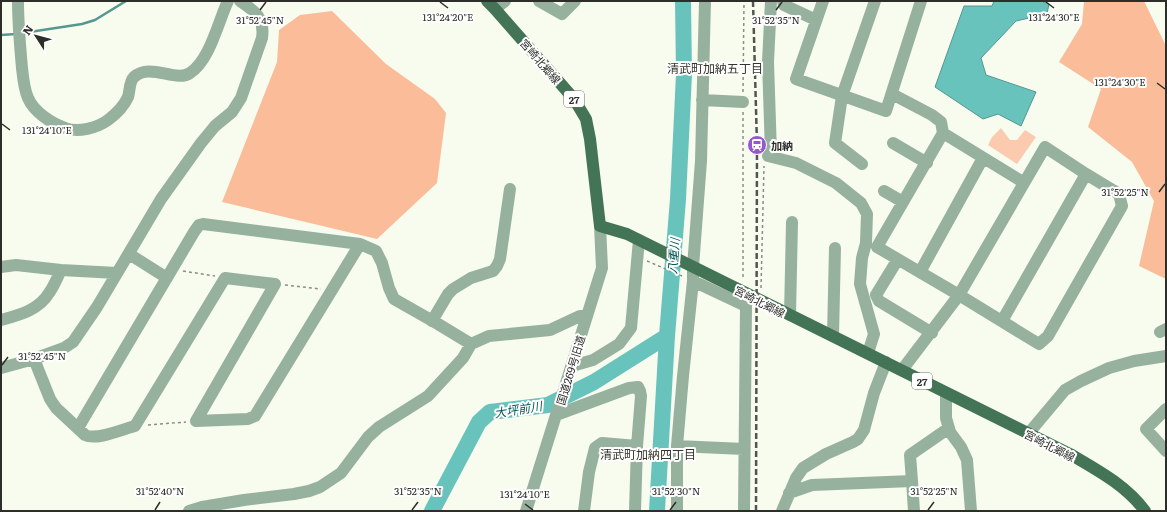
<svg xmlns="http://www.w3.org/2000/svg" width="1167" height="512" font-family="Literata,'Noto Sans JP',serif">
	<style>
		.green { fill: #fbcaaf }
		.forest { fill: #fabc99 }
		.water { fill: #69c3bd; stroke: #579691 }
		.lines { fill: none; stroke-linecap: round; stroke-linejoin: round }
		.stream { stroke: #579691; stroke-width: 2.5 }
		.river { stroke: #69c3bd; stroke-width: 16 }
		.path { stroke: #8a8d85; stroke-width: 1.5; stroke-dasharray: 3 3; stroke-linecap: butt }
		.minor { stroke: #97b19f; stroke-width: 12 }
		.major { stroke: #437455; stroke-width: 12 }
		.rail { stroke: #53554f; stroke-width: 2.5; stroke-dasharray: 6 3; stroke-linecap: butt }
		.ticks { fill: none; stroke: #2d2e2a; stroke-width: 1.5 }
		.labels { text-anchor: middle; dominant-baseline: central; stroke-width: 4; stroke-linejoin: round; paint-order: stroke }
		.shield { fill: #fff; stroke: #6c6d6a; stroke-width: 1 }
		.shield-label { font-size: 10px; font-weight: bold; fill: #2d2e2a }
		.street-label { font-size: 11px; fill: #2d2e2a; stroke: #fff }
		.poi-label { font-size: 11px; font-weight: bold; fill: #2d2e2a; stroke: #fff; text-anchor: start }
		.neighbourhood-label { font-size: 12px; fill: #33362c; stroke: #fff }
		.water-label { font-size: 12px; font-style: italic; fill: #005551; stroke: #fff }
		.ticks-label { font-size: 10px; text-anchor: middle; fill: #2d2e2a; stroke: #fff; stroke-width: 4; stroke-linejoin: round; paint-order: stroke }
	</style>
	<rect width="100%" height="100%" fill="#f8fcef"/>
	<path class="green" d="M 1001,128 L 1010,140 L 1017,140 L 1025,130 L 1036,137 L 1017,164 L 988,145 L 992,137 Z"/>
	<path class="forest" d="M 1084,1 L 1144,1 L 1166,46 L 1166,279 L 1139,266 L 1154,201 L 1132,162 L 1088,127 L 1101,89 L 1059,62 L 1082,24 Z
		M 332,11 L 386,64 L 435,99 L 446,113 L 437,183 L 377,239 L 222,202 L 277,62 L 279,30 L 300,15 Z"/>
	<path class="water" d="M 994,1 L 1041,1 L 1049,4 L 1047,14 L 1016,21 L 981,58 L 986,75 L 1036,92 L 1021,126 L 998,114 L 983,119 L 935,87 L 964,6 L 992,6 Z"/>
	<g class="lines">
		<path class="stream" d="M 23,33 L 82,24 L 95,20 L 126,1
			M 1,35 L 16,34"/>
		<path class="river" d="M 432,511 L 479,422 L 490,412 L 548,405 L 594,382 L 667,336
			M 657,511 L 667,336 L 678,199 L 684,74 L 683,1"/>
		<path class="path" d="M 743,92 L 744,1
			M 743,112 L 743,280
			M 647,261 L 682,276
			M 183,271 L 215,276
			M 285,285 L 321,289
			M 761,288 L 764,166
			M 148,425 L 186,422"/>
		<path class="minor" d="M 18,1 C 18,23 20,46 22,68 C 23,78 24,89 28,98 C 34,112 51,123 65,128 C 78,133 97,128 108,120 C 116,114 124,106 128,97 C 130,91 129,82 134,77 C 150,62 176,83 190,73 C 210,60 218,22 228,1
			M 539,1 L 562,14 L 575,1
			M 771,1 L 768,62 L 771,153 L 768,156 L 796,163 L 836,183 L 861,203 L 867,214 L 866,243 L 862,258 L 860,284 L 874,334 L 868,353
			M 783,1 L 784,5 L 816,20
			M 823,1 L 796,79 L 886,111 L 921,1
			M 495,9 L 505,1
			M 892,94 L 932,115 L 941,122 L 943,133 L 877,247 L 959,295 L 1039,344 L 1048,336 L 1122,206 L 1119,194 L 1086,174 L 1045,147 L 959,295 L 902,370
			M 702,100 L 743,102
			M 943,133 L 1023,182
			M 893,143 L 927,163
			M 862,164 L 835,143 L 842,96 L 875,1
			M 884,191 L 903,202
			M 129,254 L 167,278
			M 898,259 L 876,295 L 879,301 L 932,333
			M 1,267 L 16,265 L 61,270 L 117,273
			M 920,272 L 983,158
			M 693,281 L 746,306 L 744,511
			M 790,315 L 792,222
			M 1,320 C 19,315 39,310 49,293 C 54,286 57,278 61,270
			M 432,321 L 448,294 L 453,289 L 471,278 L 493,271 L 497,266 L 500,259 L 510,189
			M 1002,321 L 1086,174
			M 1160,332 L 1166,329
			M 833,336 L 835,248
			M 34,359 L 50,399 L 56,408 L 85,435 C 96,441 123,429 135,426 L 225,278 L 275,284 L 196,421
			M 572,366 L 593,360 L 619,344 L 631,328 L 639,240
			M 1,368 L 34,359 L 64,348 L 73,342 L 97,307 L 161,199 L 201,143 L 215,126 L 232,112 L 241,98 L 262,38 C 265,18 255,11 240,1
			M 946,393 L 946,418 L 950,432 L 961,447 L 967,460 L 971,511
			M 1166,409 L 1146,429 L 1166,451
			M 556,415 L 629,388 L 638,387 L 640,391 L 641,396 L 637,446 L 635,511
			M 196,421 L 248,419 L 255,416 L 360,244
			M 78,428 L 194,232 L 199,225 L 203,224 L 360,244 L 376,251 L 382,263 L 389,288 L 394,299 L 438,324 L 471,344
			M 1028,434 L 1065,390 L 1081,381 L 1109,368 L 1134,361 L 1166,356
			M 677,446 L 744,449
			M 912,481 L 910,455 L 949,428
			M 789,493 L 812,485 L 912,481 L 914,511
			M 189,511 L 202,507 L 244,500 L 294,494 L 309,491 L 320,487 L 341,473 L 368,437 L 379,427 L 428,396 L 463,358 L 471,344 L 489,336 L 550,330 L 580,316 L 587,316
			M 526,511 L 602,268 L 600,226
			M 584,511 L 589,472 L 595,448 L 602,443 L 637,446
			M 677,511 L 677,446 L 683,376 L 693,281 L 693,267 L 701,161 L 705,1
			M 782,511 L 796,478 L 803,468 L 826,454 L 853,442 L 858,439 L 864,430 L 874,393 L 886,362"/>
		<path class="major" d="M 487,1 L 495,9 L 574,99 L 586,119 L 590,139 L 600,226 L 627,234 L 1070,454 C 1097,470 1126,485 1145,511"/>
		<path class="rail" d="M 753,1 L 757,145 L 756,511"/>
	</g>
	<path class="ticks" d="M 440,2 L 448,8M 1046,2 L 1054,8M 260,10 L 266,2M 776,10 L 782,2M 1157,83 L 1165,89M 2,124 L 10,130M 1159,192 L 1165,184M 2,365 L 8,357M 525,504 L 533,510M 155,510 L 160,502M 412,510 L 418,502M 670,510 L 676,502M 928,510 L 934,502"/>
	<defs>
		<symbol id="station-disc" viewBox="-11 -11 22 22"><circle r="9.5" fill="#9658cf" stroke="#fff"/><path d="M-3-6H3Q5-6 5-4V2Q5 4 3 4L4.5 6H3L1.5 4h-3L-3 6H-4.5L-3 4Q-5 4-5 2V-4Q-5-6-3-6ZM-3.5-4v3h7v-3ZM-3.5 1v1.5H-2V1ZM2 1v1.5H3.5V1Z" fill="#fff"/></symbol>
	</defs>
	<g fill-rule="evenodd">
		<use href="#station-disc" x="746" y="134" width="22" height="22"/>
	</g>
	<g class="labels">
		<g class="shield">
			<rect x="564" y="91" width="20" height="16" rx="3"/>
			<rect x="912" y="373" width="20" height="16" rx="3"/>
		</g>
		<g class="shield-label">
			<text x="574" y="99">27</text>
			<text x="922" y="381">27</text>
		</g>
		<g class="street-label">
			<text transform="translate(541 61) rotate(49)">宮崎北郷線</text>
			<text transform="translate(760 301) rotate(27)">宮崎北郷線</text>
			<text transform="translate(570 370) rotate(-73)">国道269号旧道</text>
			<text transform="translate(1050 445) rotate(27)">宮崎北郷線</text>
		</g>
		<g class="poi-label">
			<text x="771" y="145">加納</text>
		</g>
		<g class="neighbourhood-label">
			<text x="715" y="68">清武町加納五丁目</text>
			<text x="648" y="454">清武町加納四丁目</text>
		</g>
		<g class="water-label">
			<text transform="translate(673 256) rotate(-85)">八重川</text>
			<text transform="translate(518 409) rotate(-9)">大坪前川</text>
		</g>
	</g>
	<g class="ticks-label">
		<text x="448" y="21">131°24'20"E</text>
		<text x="1054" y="21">131°24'30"E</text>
		<text x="260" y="24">31°52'45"N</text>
		<text x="776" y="24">31°52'35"N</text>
		<text x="1120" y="86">131°24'30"E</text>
		<text x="47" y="134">131°24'10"E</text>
		<text x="1125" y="196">31°52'25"N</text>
		<text x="42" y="360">31°52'45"N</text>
		<text x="160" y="495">31°52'40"N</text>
		<text x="418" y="495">31°52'35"N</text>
		<text x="676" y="495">31°52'30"N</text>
		<text x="934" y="495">31°52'25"N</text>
		<text x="525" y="498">131°24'10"E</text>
	</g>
	<rect width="1167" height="512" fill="none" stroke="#2d2e2a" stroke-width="4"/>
	<g transform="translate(36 36) rotate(306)" stroke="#ffffff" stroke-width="3" paint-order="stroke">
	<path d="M0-3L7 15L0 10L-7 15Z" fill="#2d2e2a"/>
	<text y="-6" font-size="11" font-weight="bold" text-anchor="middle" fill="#2d2e2a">N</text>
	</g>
</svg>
